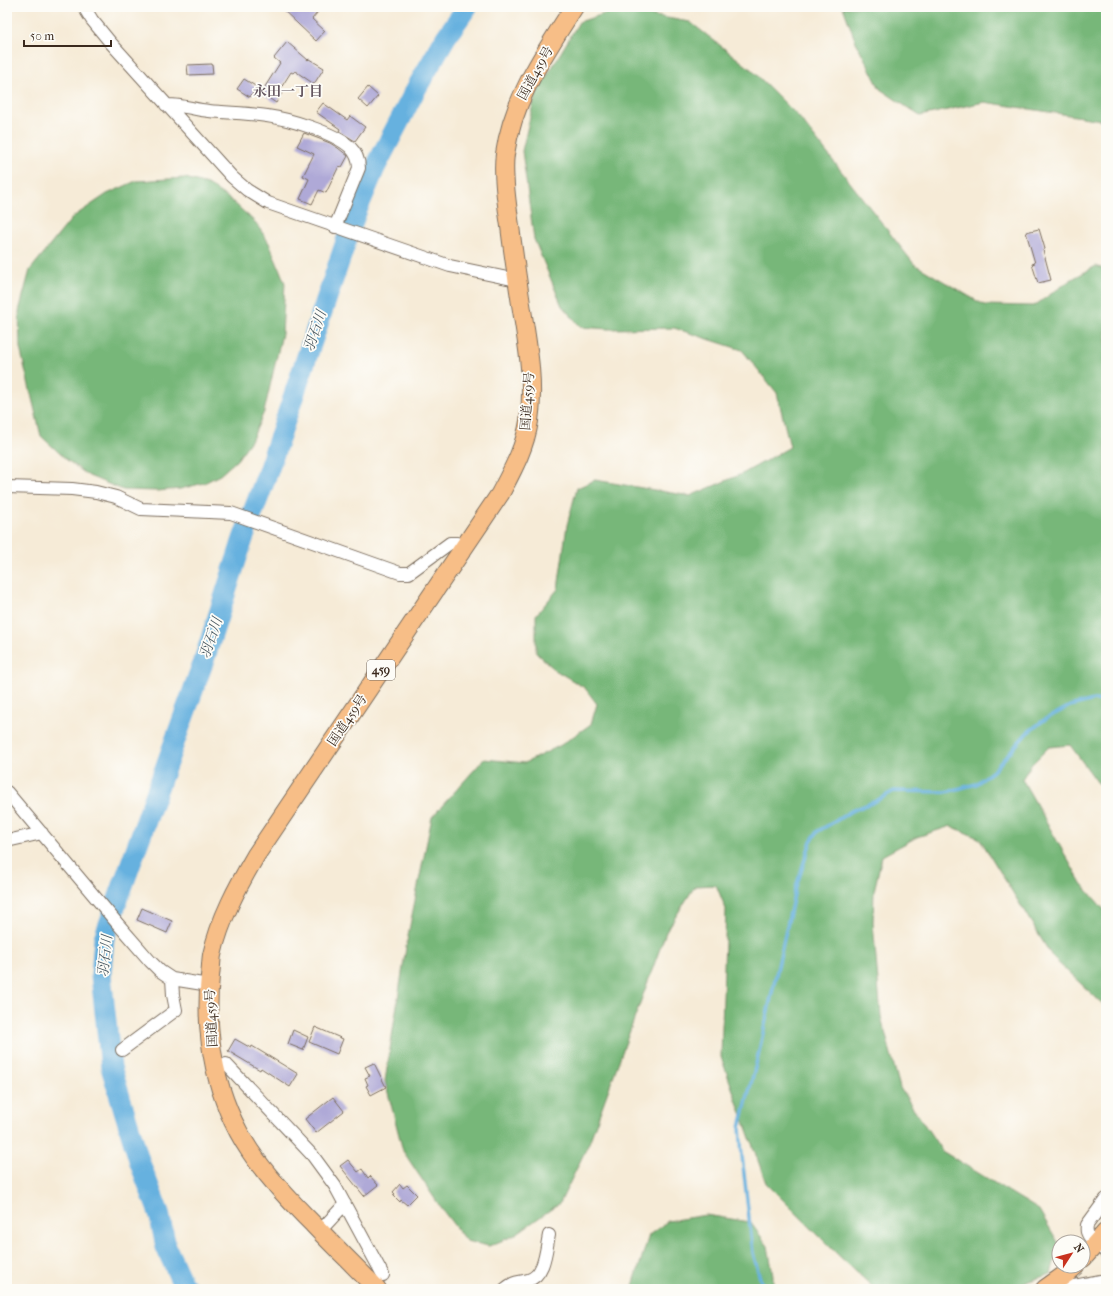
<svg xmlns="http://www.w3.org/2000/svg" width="1113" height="1296" font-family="'IM FELL French Canon','Noto Serif JP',serif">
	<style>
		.forest { fill: #77b779; stroke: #59704c }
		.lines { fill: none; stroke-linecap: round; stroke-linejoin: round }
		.stream { stroke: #66b1df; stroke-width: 3.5 }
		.river { stroke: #66b1df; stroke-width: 21 }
		.building { fill: #afa9d7 }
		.minor-casing { stroke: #7c6e5f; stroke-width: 14 }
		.highway-casing { stroke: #7c6e5f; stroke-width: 20 }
		.minor { stroke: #fff; stroke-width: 12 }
		.highway { stroke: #f7be87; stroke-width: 18 }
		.labels { text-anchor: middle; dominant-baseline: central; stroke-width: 3.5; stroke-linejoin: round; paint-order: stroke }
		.shield { fill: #fdfcf7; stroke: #75695f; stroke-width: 1 }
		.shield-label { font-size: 12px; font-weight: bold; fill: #3b2a1e }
		.street-label { font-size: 13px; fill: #3b2a1e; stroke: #fdfcf7 }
		.neighbourhood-label { font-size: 14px; font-weight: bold; fill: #64565f; stroke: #fdfcf7 }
		.water-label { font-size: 14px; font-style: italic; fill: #4a5962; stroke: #fdfcf7 }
	</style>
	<rect width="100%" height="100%" fill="#fdfcf7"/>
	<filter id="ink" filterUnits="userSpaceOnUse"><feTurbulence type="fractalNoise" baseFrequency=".025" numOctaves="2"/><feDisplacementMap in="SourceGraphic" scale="8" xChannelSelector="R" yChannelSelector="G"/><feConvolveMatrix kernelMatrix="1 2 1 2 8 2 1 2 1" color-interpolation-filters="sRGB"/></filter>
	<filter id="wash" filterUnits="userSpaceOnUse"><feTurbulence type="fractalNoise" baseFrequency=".012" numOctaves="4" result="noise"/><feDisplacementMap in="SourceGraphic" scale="16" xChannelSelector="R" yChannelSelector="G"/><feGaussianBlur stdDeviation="0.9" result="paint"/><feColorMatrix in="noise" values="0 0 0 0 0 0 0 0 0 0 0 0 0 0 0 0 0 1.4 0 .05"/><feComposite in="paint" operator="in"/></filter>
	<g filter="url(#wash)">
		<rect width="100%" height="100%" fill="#f6ebd7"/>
		<path class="forest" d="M 843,7 L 1106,7 L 1106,124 L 1101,120 L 984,102 L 920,116 L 880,89 L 855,40 Z
			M 613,11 L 638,13 L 690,22 L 752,70 L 798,116 L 914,264 L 984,305 L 1034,306 L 1072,279 L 1096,266 L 1106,270 L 1106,794 L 1070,745 L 1049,747 L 1031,765 L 1022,779 L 1081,883 L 1106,912 L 1106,1007 L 1053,958 L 980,839 L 951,826 L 917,837 L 882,856 L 874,891 L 873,923 L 881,1017 L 900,1088 L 942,1151 L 1039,1210 L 1059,1244 L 1051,1274 L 1029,1281 L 1014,1289 L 875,1289 L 838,1255 L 766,1183 L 721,1057 L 726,909 L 716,885 L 695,886 L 666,932 L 589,1143 L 560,1203 L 513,1236 L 489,1246 L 466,1241 L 441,1208 L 403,1151 L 385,1081 L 408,935 L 432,817 L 484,759 L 525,763 L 561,745 L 591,724 L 597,704 L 585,688 L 555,670 L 536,652 L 536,615 L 558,589 L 567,525 L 577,488 L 595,480 L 690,496 L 744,473 L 790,447 L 777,393 L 742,350 L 674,328 L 608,329 L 581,327 L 562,306 L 534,239 L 522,151 L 535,96 L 579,22 Z
			M 185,178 L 207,184 L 231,200 L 256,223 L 269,243 L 285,283 L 282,334 L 264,412 L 252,439 L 237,460 L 220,475 L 204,483 L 180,489 L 157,491 L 123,490 L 89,476 L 67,460 L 41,436 L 20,348 L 19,311 L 30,270 L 73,217 L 107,194 L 136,181 Z
			M 706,1215 L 750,1222 L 768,1246 L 773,1275 L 773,1289 L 632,1289 L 649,1235 L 668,1221 Z"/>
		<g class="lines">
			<path class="stream" d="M 763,1289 L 753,1253 L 742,1156 L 740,1127 L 757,1060 L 795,890 L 811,841 L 818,831 L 834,822 L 851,811 L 874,802 L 894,791 L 946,792 L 976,784 L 993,771 L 1027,733 L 1044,720 L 1070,706 L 1094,700 L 1106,701"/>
			<path class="river" d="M 188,1289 L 183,1285 L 166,1247 L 159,1213 L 140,1163 L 111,1067 L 101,975 L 104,938 L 204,660 L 243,539 L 266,477 L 355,215 L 375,168 L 416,89 L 446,37 L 467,7"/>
		</g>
		<g id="blocks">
			<path class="building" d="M 280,7 L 322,7 L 312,19 L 325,31 L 316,41 Z
				M 287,42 L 308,60 L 309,59 L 324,68 L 314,84 L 295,71 L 293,73 L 291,72 L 279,91 L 282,93 L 276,103 L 261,93 L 280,63 L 274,58 Z
				M 212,64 L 213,74 L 188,75 L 187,65 Z
				M 244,79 L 257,87 L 250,97 L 237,89 Z
				M 368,87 L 378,96 L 368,108 L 358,99 Z
				M 323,103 L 347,120 L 350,116 L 365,127 L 355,141 L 339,131 L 340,129 L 316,112 Z
				M 304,133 L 330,143 L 338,148 L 348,156 L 342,167 L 339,166 L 326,193 L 319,190 L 312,204 L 300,199 L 309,179 L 303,176 L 314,154 L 297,146 Z
				M 1039,229 L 1045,249 L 1043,250 L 1051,280 L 1038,283 L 1032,264 L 1035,263 L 1026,232 Z
				M 142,908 L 172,921 L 167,933 L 137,920 Z
				M 315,1027 L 343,1039 L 337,1054 L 309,1042 Z
				M 293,1030 L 308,1037 L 303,1050 L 288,1044 Z
				M 235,1039 L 251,1048 L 252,1046 L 298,1074 L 290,1087 L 261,1068 L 260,1070 L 228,1051 Z
				M 374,1063 L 386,1087 L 371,1095 L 366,1086 L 368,1085 L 365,1078 L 370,1076 L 365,1067 Z
				M 333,1097 L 344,1111 L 316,1133 L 305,1119 Z
				M 348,1160 L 358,1172 L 362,1169 L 368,1178 L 370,1176 L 378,1185 L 364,1196 L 340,1166 Z
				M 400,1184 L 403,1188 L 407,1185 L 417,1195 L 407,1205 L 401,1200 L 400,1202 L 393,1195 L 395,1194 L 393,1192 Z"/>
		</g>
	</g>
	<g filter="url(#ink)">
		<use href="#blocks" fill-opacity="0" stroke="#7c6e5f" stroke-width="1"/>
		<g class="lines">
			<defs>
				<path id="minor" d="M 84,7 L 92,20 L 110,42 L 232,177 L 247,190 L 268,203 L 450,266 L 517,280
					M 166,105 C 181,104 194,110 209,111 C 228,113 248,113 267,116 C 289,119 333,132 350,147 C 356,153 359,159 359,168 L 335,227
					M 7,487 L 72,489 L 96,492 L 116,497 L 141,509 L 231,513 L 400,573 L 409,573 L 450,543 L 457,543 L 464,546
					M 7,792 L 117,923 L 150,961 L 160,971 L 172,979 L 209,985
					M 7,841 L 42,833
					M 122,1050 L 176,1010 L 173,995 L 172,979
					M 226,1064 L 313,1156 L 335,1186 L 383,1275
					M 320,1231 L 345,1204
					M 1091,1239 C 1087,1234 1086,1231 1087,1225 L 1106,1199
					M 1103,1249 L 1106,1253
					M 505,1289 C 515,1281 516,1283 528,1280 C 545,1276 546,1249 549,1235
					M 1058,1289 L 1106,1280"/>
				<path id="highway" d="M 1083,1258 L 1106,1232
					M 377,1289 C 356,1267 334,1246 313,1224 C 291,1202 268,1178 250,1151 C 216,1100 204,1037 210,976 C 211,969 211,961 212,955 C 220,919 238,886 256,855 L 500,494 C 512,471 525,448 529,421 C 535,382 527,342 521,304 C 517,278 513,252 510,226 C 507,205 502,175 505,154 C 513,98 545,53 574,7
					M 1045,1289 L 1066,1274 L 1075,1266"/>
			</defs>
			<use href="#minor" class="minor-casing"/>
			<use href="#highway" class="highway-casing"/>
			<use href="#minor" class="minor"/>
			<use href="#highway" class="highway"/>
		</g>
	</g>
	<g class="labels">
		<rect class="shield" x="367" y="660" width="28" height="20" rx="3"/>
		<g class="shield-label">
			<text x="381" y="670">459</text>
		</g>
		<g class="street-label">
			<text transform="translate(535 73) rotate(-61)">国道459号</text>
			<text transform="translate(527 401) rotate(-86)">国道459号</text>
			<text transform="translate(347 720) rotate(-56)">国道459号</text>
			<text transform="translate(211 1018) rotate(-93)">国道459号</text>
		</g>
		<g class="neighbourhood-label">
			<text x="288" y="91">永田一丁目</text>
		</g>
		<g class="water-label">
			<text transform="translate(315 331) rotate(-71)">羽石川</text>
			<text transform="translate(211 638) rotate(-71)">羽石川</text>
			<text transform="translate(105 956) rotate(-84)">羽石川</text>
		</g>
	</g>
	<rect width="1113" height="1296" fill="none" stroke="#fdfcf7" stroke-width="24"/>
	<g transform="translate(1071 1254) rotate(54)"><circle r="19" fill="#fdfcf7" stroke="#afa8a0"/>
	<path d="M0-3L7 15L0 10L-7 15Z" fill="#c8321e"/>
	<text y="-6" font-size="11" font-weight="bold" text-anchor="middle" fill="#3b2a1e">N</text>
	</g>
	<path d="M24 40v6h87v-6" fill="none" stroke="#3b2a1e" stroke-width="2"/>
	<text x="30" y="40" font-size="12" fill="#3b2a1e" stroke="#fdfcf7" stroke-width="3" paint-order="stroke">50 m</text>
</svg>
